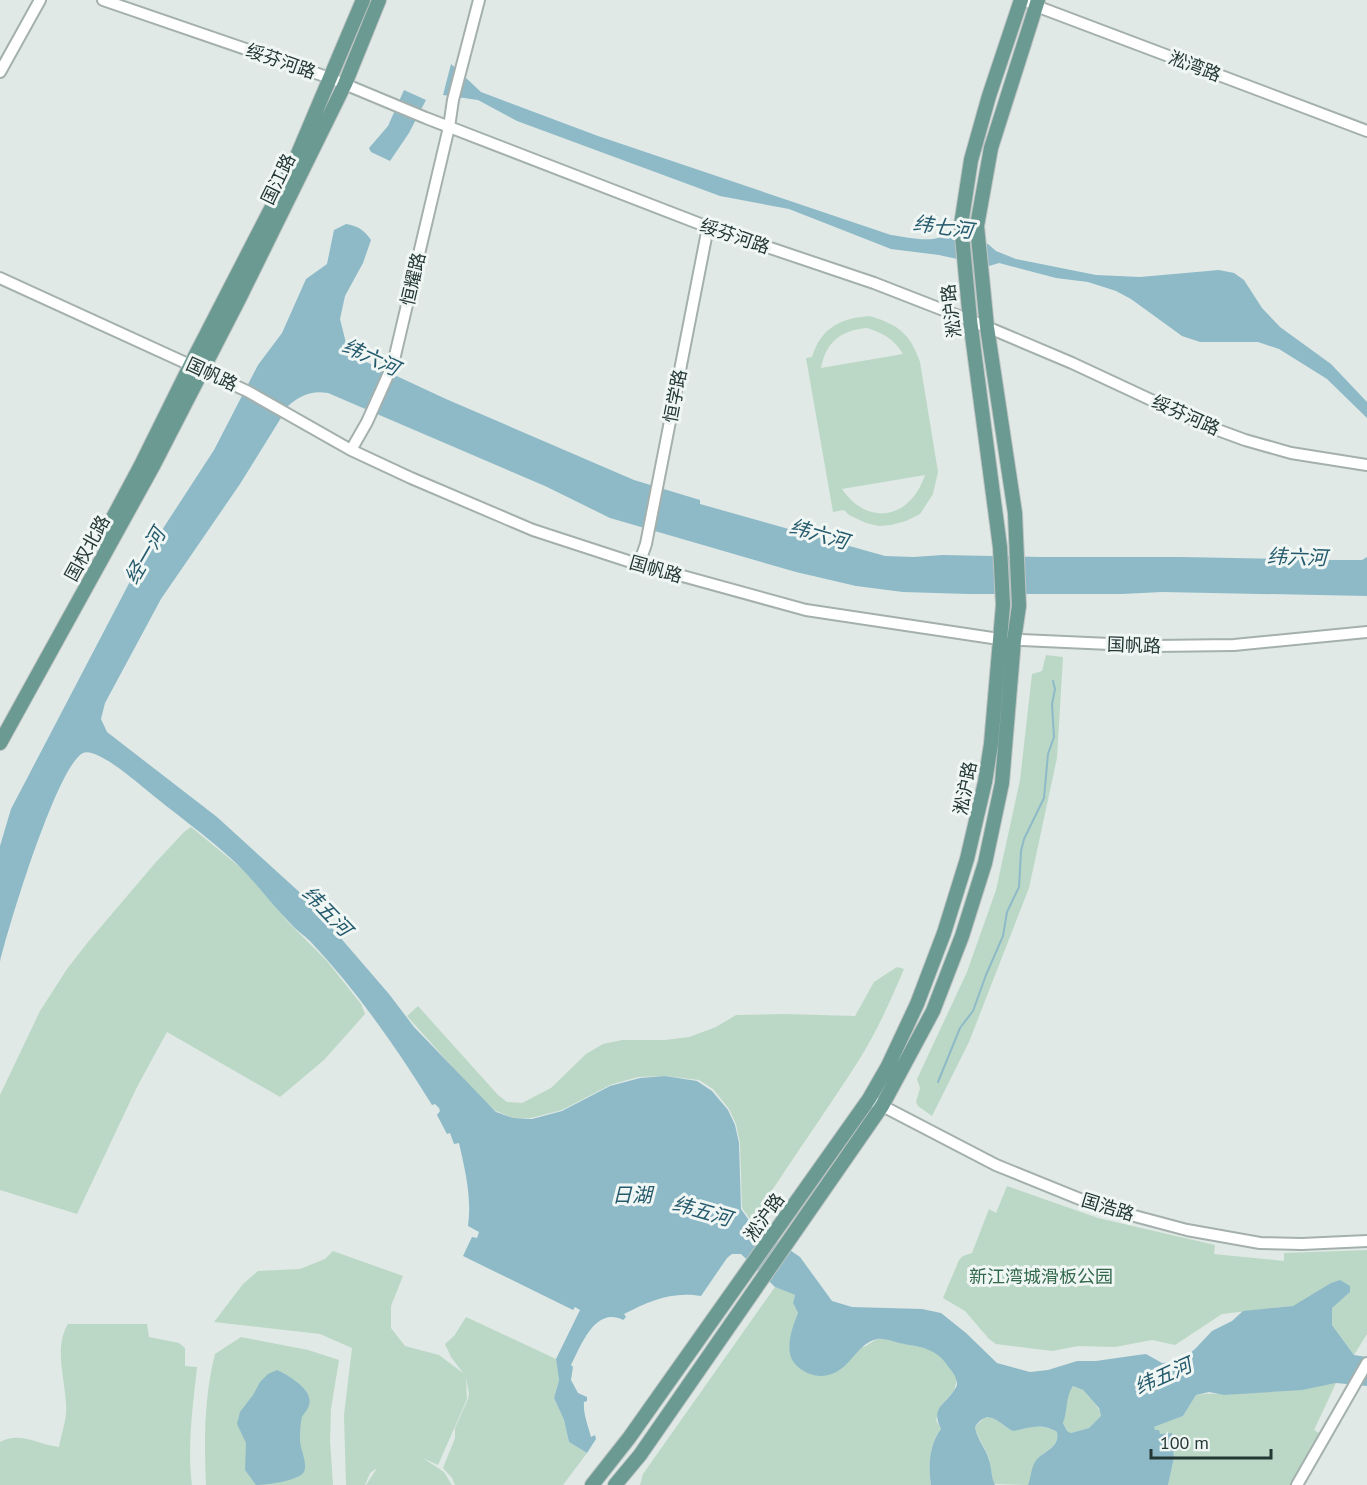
<svg xmlns="http://www.w3.org/2000/svg" width="1367" height="1485" font-family="'PT Sans','Noto Sans SC',sans-serif">
	<style>
		.green { fill: #bbd8c6; fill-rule: evenodd }
		.water { fill: #8ebac8; fill-rule: evenodd }
		.lines { fill: none; stroke-linecap: round; stroke-linejoin: round }
		.stream { stroke: #8ebac8; stroke-width: 2 }
		.minor-casing { stroke: #a4b0ad; stroke-width: 14 }
		.major-casing { stroke: #bdc3c2; stroke-width: 16 }
		.minor { stroke: #fff; stroke-width: 10 }
		.major { stroke: #6a9a91; stroke-width: 14 }
		.labels { text-anchor: middle; dominant-baseline: central; stroke-width: 6; stroke-linejoin: round; paint-order: stroke }
		.street-label { font-size: 18px; fill: #233734; stroke: #f0f6f4 }
		.park-label { font-size: 18px; fill: #32694c; stroke: #f0f6f4 }
		.water-label { font-size: 20px; font-style: italic; fill: #245a6c; stroke: #f0f6f4 }
	</style>
	<rect width="100%" height="100%" fill="#e0e9e6"/>
	<path class="green" d="M 870,316 C 898,325 910,333 920,362 L 938,472 L 933,494 L 920,514 L 906,521 L 891,525 L 879,526 L 866,523 L 849,515 L 844,510 L 833,512 L 806,358 L 812,357 C 821,328 840,318 870,316 ZM 867,328 C 883,333 894,339 903,354 L 821,368 C 826,342 841,330 867,328 ZM 925,475 C 911,518 869,528 842,489 Z
		M 1046,655 L 1063,657 L 1057,758 L 1029,888 L 969,1042 L 932,1116 L 918,1106 L 916,1102 L 920,1088 L 917,1079 L 967,972 L 996,890 L 1020,780 L 1032,674 L 1042,671 Z
		M 191,827 L 246,872 L 289,923 L 327,961 L 361,1004 L 365,1014 L 324,1060 L 280,1097 L 167,1032 L 137,1087 L 77,1214 L 0,1190 L 0,1095 L 40,1011 L 67,969 L 88,942 L 156,862 L 184,832 Z
		M 897,967 L 904,969 C 891,1000 877,1031 859,1060 C 824,1115 786,1167 752,1222 L 742,1208 L 740,1143 L 736,1124 L 729,1109 L 713,1089 L 699,1080 L 665,1076 L 638,1077 L 610,1085 L 562,1110 L 531,1118 L 513,1118 L 496,1111 L 473,1090 L 407,1016 L 418,1006 L 498,1095 L 507,1102 L 522,1103 L 551,1088 L 586,1054 L 603,1044 L 622,1040 L 665,1040 L 689,1037 L 716,1027 L 736,1015 L 784,1014 L 855,1016 L 874,982 Z
		M 1007,1186 L 1098,1218 L 1215,1245 L 1214,1254 L 1284,1261 L 1284,1253 L 1367,1250 L 1367,1334 L 1354,1355 L 1332,1325 L 1332,1308 L 1300,1303 L 1293,1306 L 1222,1314 L 1175,1345 L 1152,1340 L 1115,1347 L 1078,1346 L 1052,1351 L 996,1344 L 989,1339 L 965,1311 L 943,1298 L 959,1260 L 963,1256 L 972,1253 L 989,1209 L 996,1213 Z
		M 333,1251 L 403,1276 L 391,1306 L 391,1328 L 405,1346 L 439,1355 L 463,1373 L 451,1357 L 445,1344 L 454,1336 L 466,1317 L 556,1359 L 559,1380 L 554,1398 L 564,1420 L 569,1442 L 587,1453 L 563,1485 L 455,1485 L 452,1478 L 443,1468 L 455,1438 L 455,1428 L 468,1399 L 469,1393 L 466,1378 L 467,1399 L 438,1465 L 423,1458 L 444,1472 L 452,1485 L 366,1485 L 377,1468 L 370,1473 L 365,1485 L 346,1485 L 344,1415 L 352,1348 L 320,1334 L 214,1322 L 243,1284 L 258,1271 L 300,1269 L 325,1259 Z
		M 775,1287 L 795,1295 L 793,1303 L 798,1313 L 790,1340 L 864,1347 L 877,1339 L 885,1339 L 928,1349 L 942,1356 L 957,1379 L 954,1391 L 942,1404 L 936,1420 L 941,1429 C 929,1444 928,1467 931,1485 L 640,1485 L 643,1474 Z
		M 68,1324 L 147,1324 L 149,1337 L 179,1343 L 185,1348 L 185,1366 L 197,1367 C 193,1405 187,1447 192,1485 L 0,1485 L 0,1442 C 20,1431 39,1445 59,1447 C 61,1436 65,1424 66,1414 C 68,1386 52,1350 68,1324 Z
		M 241,1337 L 308,1350 L 339,1360 L 331,1409 L 330,1440 L 333,1485 L 206,1485 C 204,1442 204,1397 215,1354 Z
		M 1336,1383 L 1314,1430 L 1321,1434 L 1292,1485 L 1168,1485 L 1174,1458 L 1172,1433 L 1160,1434 L 1154,1430 L 1154,1427 L 1183,1416 L 1196,1395 C 1209,1392 1220,1395 1233,1394 C 1268,1392 1302,1390 1336,1383 Z
		M 1073,1386 L 1083,1390 C 1089,1399 1100,1405 1101,1417 L 1089,1428 L 1071,1433 L 1067,1431 L 1063,1423 C 1067,1412 1064,1396 1073,1386 Z
		M 989,1417 C 1000,1419 1004,1429 1014,1430 C 1020,1430 1023,1427 1028,1426 C 1038,1425 1049,1428 1057,1432 C 1060,1449 1042,1450 1036,1462 C 1033,1469 1032,1478 1028,1485 L 994,1484 C 991,1476 991,1467 989,1459 C 986,1447 977,1439 975,1427 L 984,1418 Z"/>
	<path class="water" d="M 451,64 L 481,92 L 598,136 L 891,235 C 907,237 929,243 944,236 L 988,244 L 996,251 L 1016,259 L 1096,275 L 1140,277 L 1219,270 L 1234,273 L 1244,280 L 1262,308 L 1280,327 L 1331,364 L 1367,402 L 1367,418 L 1327,379 L 1279,349 L 1258,342 L 1200,342 L 1182,336 L 1131,299 L 1116,291 L 1088,282 L 1056,278 L 999,263 L 989,266 L 939,255 L 891,249 L 789,209 L 720,196 L 517,121 L 478,100 L 443,95 Z
		M 404,90 L 426,100 L 409,133 L 390,161 L 371,152 L 369,148 L 388,126 Z
		M 346,224 C 358,226 364,230 371,240 L 363,263 L 345,296 L 340,319 L 347,347 L 360,359 L 446,399 L 634,480 L 700,500 L 700,504 L 885,556 L 914,557 L 942,555 L 1041,557 L 1182,557 L 1334,560 L 1362,560 L 1367,557 L 1367,596 L 1162,592 L 1122,594 L 968,594 L 903,592 L 856,586 L 796,572 L 610,518 L 545,486 L 328,393 C 312,390 301,395 289,405 L 240,484 L 161,599 L 105,703 L 101,719 L 107,732 L 217,817 L 307,899 L 389,994 L 414,1027 L 496,1112 L 513,1118 L 532,1119 L 562,1111 L 610,1086 L 640,1078 L 665,1076 L 697,1081 L 712,1091 L 728,1110 L 735,1125 L 739,1143 L 741,1209 L 751,1223 L 800,1257 L 832,1301 L 852,1307 L 922,1309 L 941,1313 L 966,1333 L 997,1363 L 1030,1372 L 1048,1370 L 1077,1361 L 1096,1361 L 1138,1355 L 1146,1354 L 1162,1363 L 1173,1362 L 1185,1357 L 1195,1349 L 1212,1331 L 1232,1321 L 1243,1311 L 1293,1306 L 1331,1283 L 1340,1280 L 1350,1286 L 1350,1292 L 1332,1308 L 1332,1325 L 1354,1355 L 1367,1357 L 1367,1386 L 1336,1383 L 1302,1390 L 1224,1395 L 1209,1392 L 1196,1395 L 1183,1416 L 1154,1427 L 1155,1430 L 1159,1430 L 1160,1434 L 1172,1433 L 1174,1458 L 1168,1485 L 1028,1485 C 1031,1478 1031,1468 1035,1462 C 1043,1450 1060,1449 1057,1432 C 1040,1422 1030,1428 1013,1431 C 999,1425 989,1406 975,1427 C 977,1440 986,1448 989,1460 C 992,1469 991,1477 995,1485 L 931,1485 C 928,1466 929,1445 941,1429 C 929,1405 949,1404 957,1385 C 957,1378 954,1374 950,1369 C 936,1347 923,1348 899,1343 C 892,1341 884,1338 877,1339 C 854,1344 850,1375 821,1376 C 812,1376 803,1372 796,1365 C 783,1352 792,1328 798,1313 L 793,1303 L 795,1295 L 775,1287 L 741,1254 L 732,1254 L 727,1258 L 701,1296 C 672,1291 649,1301 624,1314 L 626,1317 L 623,1320 C 595,1306 581,1346 571,1365 L 573,1367 L 571,1380 L 578,1393 L 587,1397 L 587,1401 L 584,1402 C 583,1414 588,1425 591,1437 L 595,1435 L 596,1439 L 587,1453 L 569,1442 L 564,1420 L 554,1398 L 559,1380 L 556,1359 L 580,1310 L 575,1307 L 573,1310 L 463,1256 L 472,1237 L 477,1238 L 479,1232 L 468,1226 C 472,1197 465,1170 459,1143 L 454,1144 L 450,1133 L 447,1134 L 437,1115 L 440,1111 L 439,1108 L 435,1104 L 432,1105 C 396,1047 357,991 310,941 C 304,935 296,930 290,923 C 271,904 255,881 235,862 C 207,836 174,813 144,788 C 133,779 96,747 83,753 C 57,766 8,928 0,962 L 0,846 L 11,809 L 136,570 L 214,450 L 258,365 L 282,333 L 306,279 L 327,264 L 334,230 ZM 1073,1386 L 1083,1390 L 1099,1408 L 1101,1416 L 1089,1428 L 1071,1433 L 1067,1431 L 1063,1423 C 1068,1411 1065,1397 1073,1386 Z
		M 277,1370 C 288,1375 314,1390 309,1405 C 308,1410 304,1413 302,1417 C 300,1424 300,1433 300,1440 C 300,1449 308,1463 304,1472 C 298,1481 267,1485 256,1485 L 245,1470 L 246,1443 L 237,1424 L 240,1412 L 253,1395 L 260,1382 L 268,1374 Z"/>
	<g class="lines">
		<path class="stream" d="M 938,1082 L 960,1028 L 973,1011 L 986,975 L 1003,936 L 1007,912 L 1019,887 L 1021,851 L 1024,839 L 1044,798 L 1048,754 L 1054,737 L 1052,704 L 1055,689 L 1053,681"/>
		<defs>
			<path id="minor" d="M 103,0 L 330,78 L 426,118 L 708,227 L 874,283 L 987,327 L 1072,363 L 1207,426 L 1245,440 L 1291,453 L 1367,465
				M 1025,0 L 1036,6 L 1367,131
				M 0,72 L 40,0
				M 0,278 L 247,391 L 351,450 L 411,478 L 533,530 L 628,561 L 806,610 L 999,639 L 1154,646 L 1234,645 L 1367,632
				M 351,450 L 367,422 L 393,364 L 449,127 L 453,100 L 479,0
				M 639,564 L 646,544 L 708,227
				M 869,1099 L 996,1165 L 1097,1206 L 1187,1230 L 1260,1243 L 1302,1244 L 1367,1241
				M 1297,1485 L 1367,1363"/>
			<path id="major" d="M 100,542 L 140,467 L 191,364 L 291,170 L 363,0
				M 0,743 L 153,466 L 239,299 L 345,84 L 379,0
				M 592,1485 L 629,1438 L 869,1099 L 888,1066 L 917,1004 L 944,933 L 967,859 L 985,782 L 991,744 L 1003,605 L 1000,547 L 970,320 L 961,225 L 971,160 L 989,96 L 1021,0
				M 615,1485 L 640,1455 L 882,1106 L 933,1011 L 962,936 L 985,863 L 1002,783 L 1014,640 L 1019,606 L 1015,513 L 987,327 L 977,226 L 991,148 L 1038,0"/>
		</defs>
		<use href="#minor" class="minor-casing"/>
		<use href="#major" class="major-casing"/>
		<use href="#minor" class="minor"/>
		<use href="#major" class="major"/>
	</g>
	<g class="labels">
		<g class="street-label">
			<text transform="translate(281 61) rotate(19)">绥芬河路</text>
			<text transform="translate(1195 66) rotate(21)">淞湾路</text>
			<text transform="translate(278 179) rotate(-64)">国江路</text>
			<text transform="translate(735 236) rotate(19)">绥芬河路</text>
			<text transform="translate(413 279) rotate(-77)">恒耀路</text>
			<text transform="translate(951 311) rotate(-97)">淞沪路</text>
			<text transform="translate(212 374) rotate(25)">国帆路</text>
			<text transform="translate(675 396) rotate(-79)">恒学路</text>
			<text transform="translate(1186 415) rotate(24)">绥芬河路</text>
			<text transform="translate(87 548) rotate(-61)">国权北路</text>
			<text transform="translate(656 569) rotate(16)">国帆路</text>
			<text transform="translate(1134 645) rotate(2)">国帆路</text>
			<text transform="translate(965 788) rotate(-79)">淞沪路</text>
			<text transform="translate(1108 1207) rotate(17)">国浩路</text>
			<text transform="translate(764 1217) rotate(-54)">淞沪路</text>
		</g>
		<g class="park-label">
			<text x="1041" y="1276">新江湾城滑板公园</text>
		</g>
		<g class="water-label">
			<text transform="translate(943 227) rotate(8)">纬七河</text>
			<text transform="translate(371 357) rotate(25)">纬六河</text>
			<text transform="translate(819 534) rotate(16)">纬六河</text>
			<text transform="translate(145 556) rotate(-60)">经一河</text>
			<text transform="translate(1297 557) rotate(2)">纬六河</text>
			<text transform="translate(327 911) rotate(46)">纬五河</text>
			<text x="632" y="1195">日湖</text>
			<text transform="translate(702 1211) rotate(16)">纬五河</text>
			<text transform="translate(1163 1376) rotate(-24)">纬五河</text>
		</g>
	</g>
	<path d="M1151 1449v9h120v-9" fill="none" stroke="#233734" stroke-width="3"/>
	<text x="1160" y="1449" font-size="18" fill="#233734" stroke="#f0f6f4" stroke-width="4.5" paint-order="stroke">100 m</text>
</svg>
